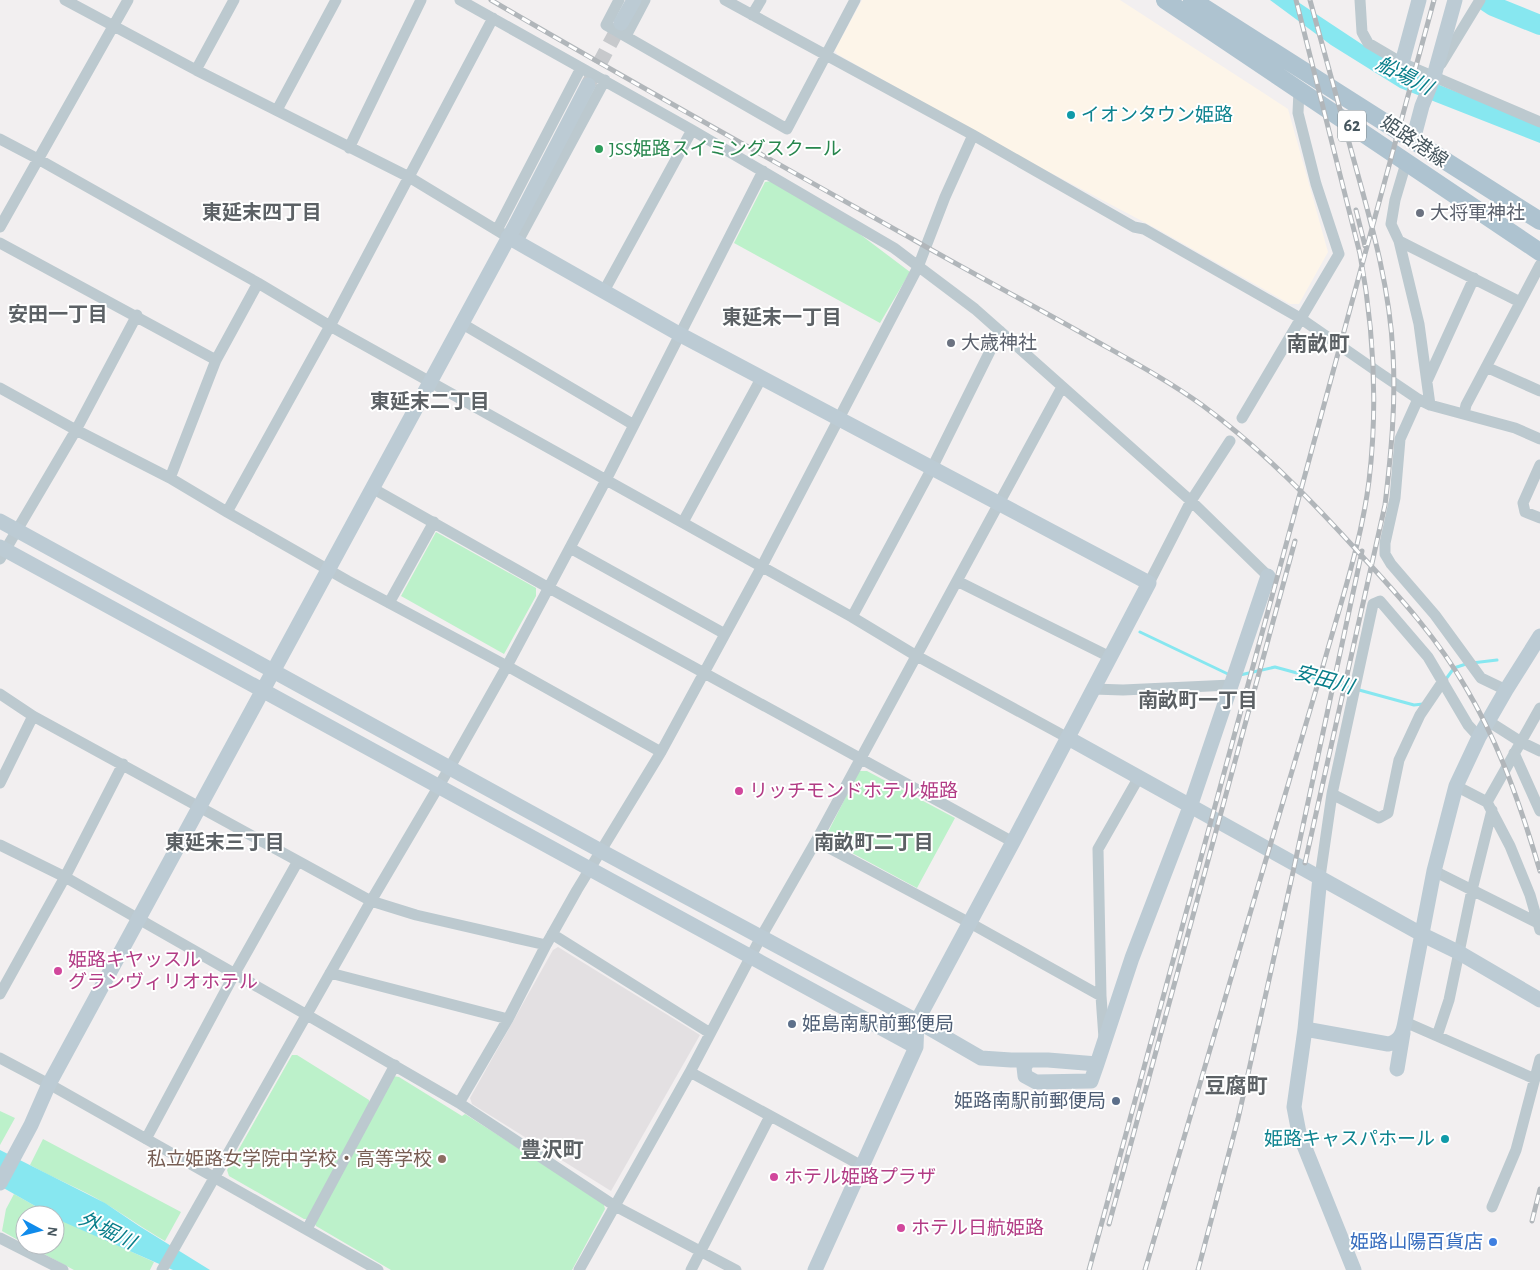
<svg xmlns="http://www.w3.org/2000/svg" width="1540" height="1270" font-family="'Alegreya Sans','Noto Sans JP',sans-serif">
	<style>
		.commercial { fill: #fdf5e9 }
		.education { fill: #e3e0e2 }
		.green { fill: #bcf1ca }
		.water { fill: #87e7f0 }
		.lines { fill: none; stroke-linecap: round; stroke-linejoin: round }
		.stream { stroke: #87e7f0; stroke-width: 3 }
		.river { stroke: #87e7f0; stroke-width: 20 }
		.secondary-tunnel { stroke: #c7c9cc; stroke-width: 15; stroke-dasharray: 15 8; stroke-linecap: butt }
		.street { stroke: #bcc9cf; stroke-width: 11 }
		.secondary { stroke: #bccbd4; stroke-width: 15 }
		.primary { stroke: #aec3d0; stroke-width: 18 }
		.rail-casing { stroke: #b1b6ba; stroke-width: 5 }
		.rail { stroke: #fff; stroke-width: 3; stroke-dasharray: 9; stroke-linecap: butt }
		.culture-dot { fill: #0f9aa8; stroke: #fff; stroke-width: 2 }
		.leisure-dot { fill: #2e9e5b; stroke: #fff; stroke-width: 2 }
		.worship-dot { fill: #6b7280; stroke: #fff; stroke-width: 2 }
		.hotel-dot { fill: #d1479c; stroke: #fff; stroke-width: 2 }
		.service-dot { fill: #5c6f8a; stroke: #fff; stroke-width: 2 }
		.education-dot { fill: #8d6e63; stroke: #fff; stroke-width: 2 }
		.shop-dot { fill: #3f7fe0; stroke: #fff; stroke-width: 2 }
		.labels { text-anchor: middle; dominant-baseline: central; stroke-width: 4; stroke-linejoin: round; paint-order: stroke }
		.shield { fill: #fff; stroke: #7e898e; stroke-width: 1 }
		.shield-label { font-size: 18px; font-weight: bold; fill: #46565e }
		.culture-label { font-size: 19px; fill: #0d838f; stroke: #fff; text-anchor: start }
		.street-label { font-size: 19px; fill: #46565e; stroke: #fff }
		.leisure-label { font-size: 19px; fill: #27864d; stroke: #fff; text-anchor: start }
		.worship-label { font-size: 19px; fill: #5b616d; stroke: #fff; text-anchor: start }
		.hotel-label { font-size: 19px; fill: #b23c85; stroke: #fff; text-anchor: start }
		.service-label { font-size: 19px; fill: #4e5e75; stroke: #fff; text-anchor: start }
		.education-label { font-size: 19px; fill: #785e54; stroke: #fff; text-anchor: end }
		.shop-label { font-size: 19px; fill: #366cbe; stroke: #fff; text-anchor: end }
		.water-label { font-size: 20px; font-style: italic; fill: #087e8a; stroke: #fff }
		.neighbourhood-label { font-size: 20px; font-weight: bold; fill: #5c6165; stroke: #fff }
		.quarter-label { font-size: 21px; font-weight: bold; fill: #5c6165; stroke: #fff }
	</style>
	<rect width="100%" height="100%" fill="#f2eff0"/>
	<path class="commercial" d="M 862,0 L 1120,0 L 1288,109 L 1328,252 L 1299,304 L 1290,304 L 1159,230 L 1019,156 L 837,54 L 835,50 Z"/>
	<path class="education" d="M 558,947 L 700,1035 L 611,1191 L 472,1104 L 470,1098 L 553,950 Z"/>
	<path class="green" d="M 772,181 L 857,232 L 910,272 L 880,323 L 734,243 L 765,182 Z
		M 436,532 L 536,588 L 536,596 L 504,654 L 401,596 Z
		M 859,771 L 867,771 L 955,818 L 917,888 L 828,840 L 827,834 Z
		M 292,1055 L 297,1055 L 369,1100 L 370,1105 L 307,1219 L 304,1219 L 229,1176 L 227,1170 Z
		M 393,1076 L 399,1077 L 462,1116 L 465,1114 L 603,1202 L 605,1209 L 572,1270 L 391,1270 L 316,1226 L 314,1222 Z
		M 0,1111 L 15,1118 L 0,1145 Z
		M 43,1139 L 181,1212 L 165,1241 C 144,1229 126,1216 106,1204 C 82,1189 55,1179 30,1165 Z
		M 14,1194 L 51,1215 L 25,1215 L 25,1244 L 2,1231 L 6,1209 Z
		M 55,1217 L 154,1262 L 150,1270 L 74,1270 L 27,1245 L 55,1245 Z"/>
	<path class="water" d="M 1270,0 L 1295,0 L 1363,45 L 1422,78 L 1540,125 L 1540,143 L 1400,88 L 1331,45 Z
		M 0,1150 L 105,1203 L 139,1226 L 210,1270 L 173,1270 L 59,1220 L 55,1217 L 55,1215 L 51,1215 L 0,1186 Z"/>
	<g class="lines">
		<path class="stream" d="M 1140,632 L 1230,675
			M 1472,663 L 1497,660
			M 1240,675 L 1275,667 L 1414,705 L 1423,704
			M 1446,679 L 1454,668 L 1466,664"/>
		<path class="river" d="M 1484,0 L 1493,6 L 1540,25"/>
		<path class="secondary-tunnel" d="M 588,85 L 621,23"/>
		<path class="street" d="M 65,0 L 196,70 L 409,177 L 508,237
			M 460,0 L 692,130 L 894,248 L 975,309 L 1191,501 L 1268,576
			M 619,0 L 606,25 L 787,129 L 855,0
			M 725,0 L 973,135 L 1134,227 L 1144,229 L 1300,318 L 1378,372 L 1418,399 L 1430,405
			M 1360,0 L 1362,32 L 1368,43 L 1402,63 L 1540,122
			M 752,15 L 761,0
			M 626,36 L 645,0
			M 1441,64 L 1480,0
			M 196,70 L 234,0
			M 277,110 L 336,0
			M 0,139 L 38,159 L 258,283 L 330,326 L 852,617 L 915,655 L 1068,738
			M 349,148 L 421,0
			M 1406,163 L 1395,200 L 1391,224 L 1399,241 L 1419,324 L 1430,405 L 1515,428 L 1540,439
			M 0,227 L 128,0
			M 497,230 L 581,68
			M 1399,241 L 1520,302
			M 0,243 L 216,360
			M 517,243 L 605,80
			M 604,291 L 692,130
			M 461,323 L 634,425
			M 1486,367 L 1540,391
			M 1427,381 L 1474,278
			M 0,388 L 76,430 L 170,478 L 227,512 L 348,581 L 507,666 L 661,752
			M 1418,399 L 1400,439 L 1395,498 L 1385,543 L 1385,554 L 1391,564 L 1435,615 L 1481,678 L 1506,690
			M 1464,414 L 1466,405 L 1540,265
			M 1242,418 L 1339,254 L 1316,184 L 1298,113 L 1299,90
			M 1540,465 L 1523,503 L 1525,512 L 1540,518
			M 170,478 L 216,360 L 258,283
			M 372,488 L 549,588 L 1013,842
			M 227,512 L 330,326 L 493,18
			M 683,522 L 762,377
			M 570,548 L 725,634
			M 0,559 L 76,430 L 137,315
			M 957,581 L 1110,657
			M 1149,583 L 1191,501 L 1230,441
			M 389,603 L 434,522
			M 852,617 L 932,468 L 1000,331
			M 1093,689 L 1123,690 L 1231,685
			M 0,694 L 33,716 L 371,901 L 416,915 L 546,945
			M 1488,721 L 1521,742 L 1540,751
			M 1514,753 L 1540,811
			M 0,783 L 33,716
			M 1456,786 L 1487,802 L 1510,846 L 1530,895 L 1540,930
			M 1332,794 L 1379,818 L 1388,813 L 1399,760 L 1420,715 L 1443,681
			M 1487,802 L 1540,708
			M 816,841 L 970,923 L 1101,996
			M 0,845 L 65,877 L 307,1015 L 459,1103 L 615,1206 L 736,1270
			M 1434,871 L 1538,923
			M 1320,877 L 1332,794 L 1373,604 L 1380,601 L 1428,657 L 1468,725 L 1479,737
			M 552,934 L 710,1033
			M 330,973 L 508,1019
			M 0,994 L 65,877 L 123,764
			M 1405,1022 L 1535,1079
			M 1437,1036 L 1449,1000 L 1472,890 L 1492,810
			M 1104,1038 L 1101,996 L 1098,849 L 1139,777
			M 0,1058 L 49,1084 L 378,1270
			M 690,1072 L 862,1166
			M 459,1103 L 508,1019 L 546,945 L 577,890 L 661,752 L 762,566 L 918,267 L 945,197 L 973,135
			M 146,1139 L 235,973 L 298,861
			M 1492,1207 L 1516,1150 L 1540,1059
			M 307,1229 L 395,1065
			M 0,1238 L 63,1270
			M 162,1270 L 371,901 L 450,767 L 507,666 L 606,480 L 763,171
			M 579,1270 L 690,1072 L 761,937 L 816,841 L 1062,387
			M 691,1270 L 770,1116"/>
		<path class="secondary" d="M 621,23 L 634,0
			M 1402,63 L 1419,0
			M 1413,140 L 1422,106 L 1434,76 L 1455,0
			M 508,237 L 679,334 L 1149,583 L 1013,842 L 917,1021 L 916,1047 L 815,1270
			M 0,521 L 601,851 L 917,1021 L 981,1058 L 1011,1060 L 1048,1060 L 1097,1064 L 1091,1081 L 1036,1082 L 1025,1076 L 1024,1067 L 1029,1060
			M 0,547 L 916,1047
			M 1068,738 L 1423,935 L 1458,952 L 1540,1000
			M 1320,877 L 1305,1029 L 1294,1107 L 1299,1133 L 1354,1270
			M 1305,1029 L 1388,1044 C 1400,1042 1403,1033 1405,1022 L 1434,871 L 1456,786 L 1479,737 L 1506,690 L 1540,636
			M 1097,1064 L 1132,958 L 1190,807 L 1268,576
			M 1397,1069 L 1403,1033
			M 0,1183 L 31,1125 L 49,1084 L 517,222 L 588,85"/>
		<path class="primary" d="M 1165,0 L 1540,252
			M 1192,0 L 1540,221"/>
		<defs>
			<path id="rail" d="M 491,0 C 631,82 773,161 914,240 C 972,273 1030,304 1087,336 C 1126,358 1166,379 1202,405 C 1262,449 1312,501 1361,555 C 1399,596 1438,639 1466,688 C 1500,745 1521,807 1540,871
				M 1356,210 L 1365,246
				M 1305,863 L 1385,505 C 1391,454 1396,404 1393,354 C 1390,290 1373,229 1356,168 C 1341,112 1325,56 1310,0
				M 1532,1221 L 1540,1189
				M 1109,1224 L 1295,541
				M 1089,1270 L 1434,0
				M 1145,1270 L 1323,666 C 1340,605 1361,544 1369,481 C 1378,405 1374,330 1360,254 L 1296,0
				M 1198,1270 L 1238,1119 L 1293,872 L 1362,551"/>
		</defs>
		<use href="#rail" class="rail-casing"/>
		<use href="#rail" class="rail"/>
	</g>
	<g class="culture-dot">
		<circle cx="1071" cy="115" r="5"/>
		<circle cx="1445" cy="1139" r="5"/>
	</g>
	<circle class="leisure-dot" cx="599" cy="149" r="5"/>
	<g class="worship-dot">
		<circle cx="1420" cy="213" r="5"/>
		<circle cx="951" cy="343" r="5"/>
	</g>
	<g class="hotel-dot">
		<circle cx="739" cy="791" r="5"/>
		<circle cx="58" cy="971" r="5"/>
		<circle cx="774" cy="1177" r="5"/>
		<circle cx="901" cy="1228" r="5"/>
	</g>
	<g class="service-dot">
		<circle cx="792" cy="1024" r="5"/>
		<circle cx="1116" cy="1101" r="5"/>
	</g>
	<circle class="education-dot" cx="442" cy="1159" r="5"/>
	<circle class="shop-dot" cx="1493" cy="1242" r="5"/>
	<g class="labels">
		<rect class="shield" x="1338" y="110.5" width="28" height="31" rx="4"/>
		<g class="shield-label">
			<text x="1352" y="126">62</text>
		</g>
		<g class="culture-label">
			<text x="1081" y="115">イオンタウン姫路</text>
			<text x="1435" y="1139" text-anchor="end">姫路キャスパホール</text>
		</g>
		<g class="street-label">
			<text transform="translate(1414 142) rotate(34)">姫路港線</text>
		</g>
		<g class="leisure-label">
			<text x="609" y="149">JSS姫路スイミングスクール</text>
		</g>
		<g class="worship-label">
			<text x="1430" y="213">大将軍神社</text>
			<text x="961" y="343">大歳神社</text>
		</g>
		<g class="hotel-label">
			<text x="749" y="791">リッチモンドホテル姫路</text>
			<text x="68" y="960">姫路キヤッスル<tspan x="68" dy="22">グランヴィリオホテル</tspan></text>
			<text x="784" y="1177">ホテル姫路プラザ</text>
			<text x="911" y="1228">ホテル日航姫路</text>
		</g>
		<g class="service-label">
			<text x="802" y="1024">姫島南駅前郵便局</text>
			<text x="1106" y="1101" text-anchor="end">姫路南駅前郵便局</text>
		</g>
		<g class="education-label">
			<text x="432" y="1159">私立姫路女学院中学校・高等学校</text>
		</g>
		<g class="shop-label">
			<text x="1483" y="1242">姫路山陽百貨店</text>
		</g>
		<g class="water-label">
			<text transform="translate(1404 76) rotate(27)">船場川</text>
			<text transform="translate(1324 680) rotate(15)">安田川</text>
			<text transform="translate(107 1231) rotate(26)">外堀川</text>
		</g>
		<g class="neighbourhood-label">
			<text x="262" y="213">東延末四丁目</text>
			<text x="58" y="315">安田一丁目</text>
			<text x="782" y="318">東延末一丁目</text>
			<text x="430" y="402">東延末二丁目</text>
			<text x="1198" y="701">南畝町一丁目</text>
			<text x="225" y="843">東延末三丁目</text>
			<text x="874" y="843">南畝町二丁目</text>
		</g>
		<g class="quarter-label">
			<text x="1318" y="344">南畝町</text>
			<text x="1236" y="1086">豆腐町</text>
			<text x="552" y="1150">豊沢町</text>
		</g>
	</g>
	<g transform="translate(40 1230) rotate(97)"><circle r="24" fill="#ffffff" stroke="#b5bbbf"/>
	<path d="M0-4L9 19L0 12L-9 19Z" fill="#108beb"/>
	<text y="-8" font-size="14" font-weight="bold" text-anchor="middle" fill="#46565e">N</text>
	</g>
</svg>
